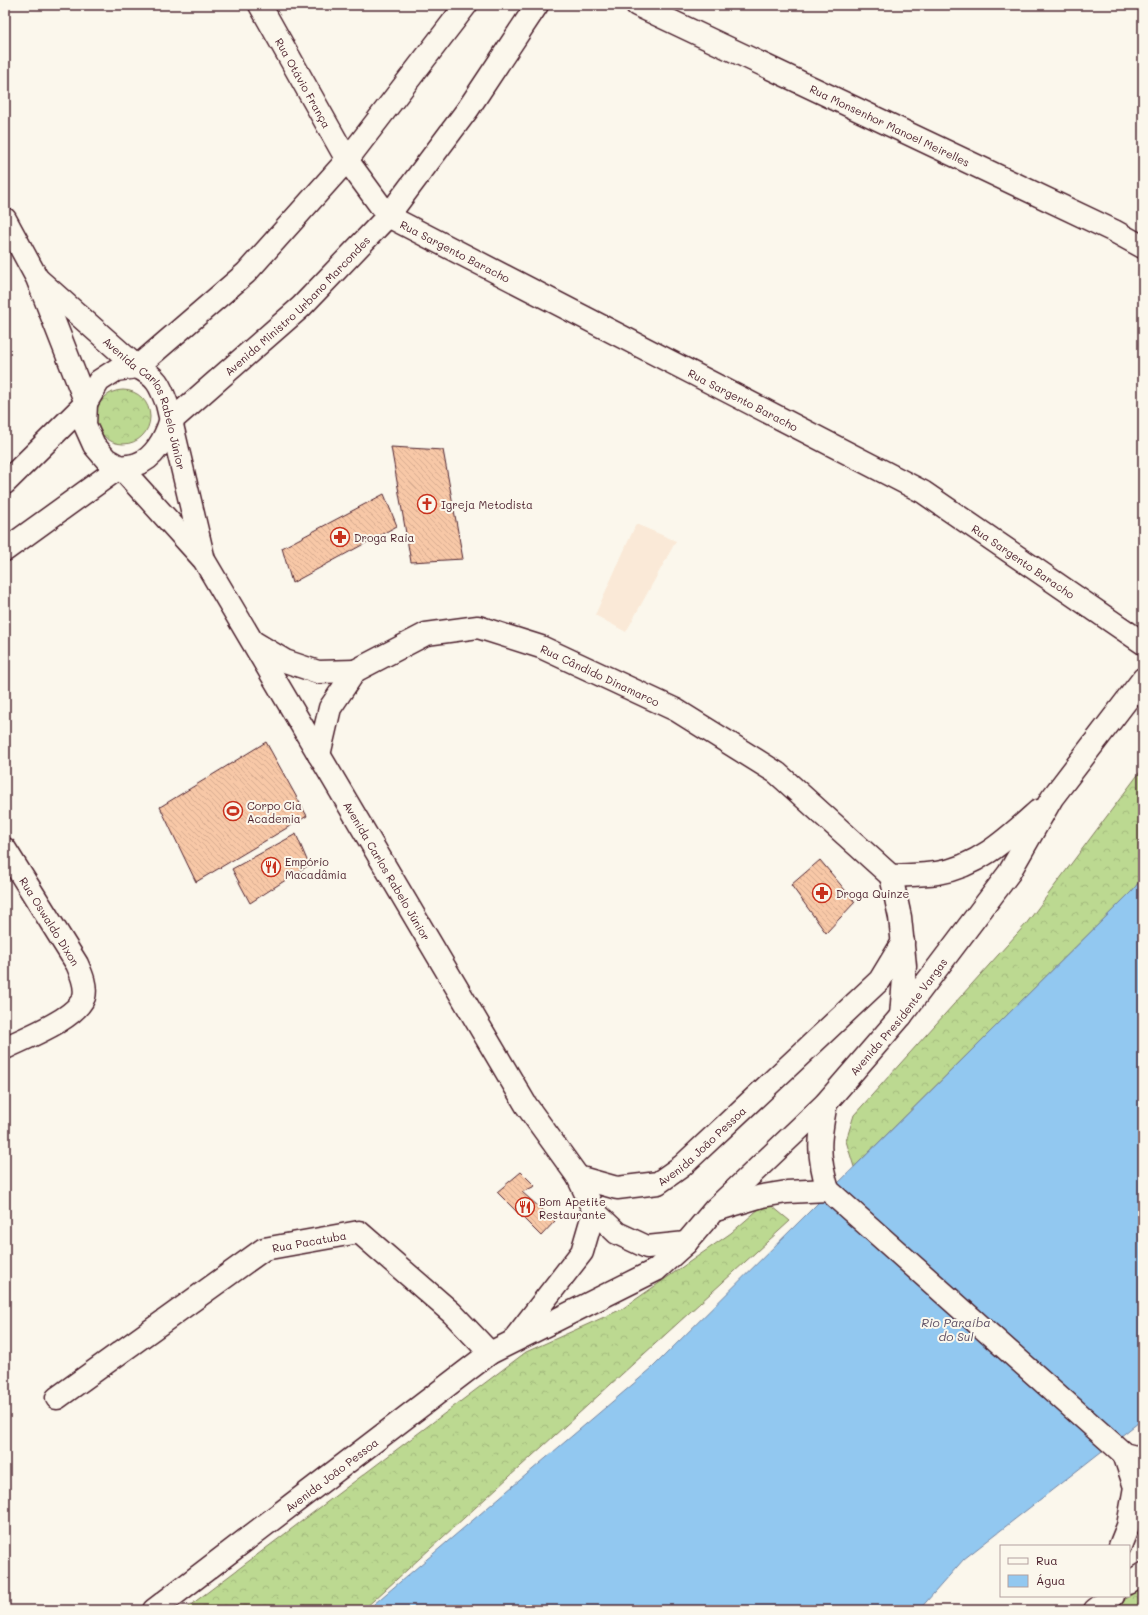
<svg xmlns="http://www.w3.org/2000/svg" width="1148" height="1615" font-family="Mali,sans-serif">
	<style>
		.built { fill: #fae9d7 }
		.forest { fill: url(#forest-crowns); stroke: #837c5e }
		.water { fill: #92c8f0; stroke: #7584a1 }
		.building { fill: url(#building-back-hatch); stroke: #4a1f2b }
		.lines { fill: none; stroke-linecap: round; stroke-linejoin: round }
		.minor-casing { stroke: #4a1f2b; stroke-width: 25 }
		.minor { stroke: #fbf7ec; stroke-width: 22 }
		.labels { text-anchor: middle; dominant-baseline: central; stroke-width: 4; stroke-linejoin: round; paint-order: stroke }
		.street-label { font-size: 11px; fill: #4a1f2b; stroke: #fbf7ec }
		.poi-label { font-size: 11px; fill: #4a1f2b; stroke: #fbf7ec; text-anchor: start }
		.water-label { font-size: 12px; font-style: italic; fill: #605266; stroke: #fbf7ec }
	</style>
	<defs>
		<pattern id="forest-crowns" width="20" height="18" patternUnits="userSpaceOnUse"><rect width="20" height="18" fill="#bcd991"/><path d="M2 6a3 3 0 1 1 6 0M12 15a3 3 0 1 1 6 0" fill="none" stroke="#a3ba7d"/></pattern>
		<pattern id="building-back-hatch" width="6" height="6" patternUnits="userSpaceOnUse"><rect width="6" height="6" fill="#f8c8a7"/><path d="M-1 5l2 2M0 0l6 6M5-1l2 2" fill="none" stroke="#d6ab90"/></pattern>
	</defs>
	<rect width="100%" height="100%" fill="#fbf7ec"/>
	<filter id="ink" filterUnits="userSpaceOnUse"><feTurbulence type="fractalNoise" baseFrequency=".025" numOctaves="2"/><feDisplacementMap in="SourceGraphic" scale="8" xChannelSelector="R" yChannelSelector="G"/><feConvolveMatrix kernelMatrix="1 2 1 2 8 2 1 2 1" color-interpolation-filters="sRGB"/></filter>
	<g filter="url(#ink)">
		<path class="built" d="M 636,524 L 676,541 L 626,632 L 595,615 Z"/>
		<path class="forest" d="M96 417a27 27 0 1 1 54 0a27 27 0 1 1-54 0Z
			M 1143,768 L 1143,877 L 1132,891 L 854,1167 L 846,1141 L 854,1115 L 1026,924 Z
			M 767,1202 L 790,1221 L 363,1610 L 184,1610 L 526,1352 L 622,1309 L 731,1233 Z
			M 1143,1587 L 1143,1610 L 1118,1610 L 1126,1598 Z"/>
		<path class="water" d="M 1143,877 L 1143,1419 L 964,1559 L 919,1610 L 367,1610 L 652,1368 L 1132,891 Z"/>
		<path class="building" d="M 391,447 L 443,450 L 463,559 L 411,562 Z
			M 384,494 L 397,526 L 292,583 L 282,548 Z
			M 266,742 L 307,816 L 196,882 L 160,807 Z
			M 296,834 L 309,865 L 250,903 L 232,869 Z
			M 820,860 L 855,902 L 826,933 L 791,885 Z
			M 521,1172 L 535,1186 L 522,1192 L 555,1221 L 541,1236 L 497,1192 Z"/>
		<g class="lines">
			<defs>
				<g id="minor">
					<path id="s1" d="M 260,5 L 347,160 L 388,216 L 923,492 L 1143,643"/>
					<path id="s2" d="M 637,5 L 1114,231 L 1143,247"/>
					<path id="s3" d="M 5,219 L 37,278 L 86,403 L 85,425 L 94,445 L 106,459 L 120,467 L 204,560 L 526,1105 L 578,1177 L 594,1211 L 582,1252 L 515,1338"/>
					<path id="s4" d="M 39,280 L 137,367 C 157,377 160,385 167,404 L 203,556"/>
					<path d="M 5,483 L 86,403 L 99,381 L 116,370 L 137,367 L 246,273 L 347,160 L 466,5"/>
					<path id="s5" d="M 5,550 L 120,467 C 126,466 132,466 137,464 C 154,459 165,438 170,422 L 301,307 L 388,216 L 468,109 L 537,5"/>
					<path d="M 255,643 L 285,661 L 318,672 L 355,671"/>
					<path id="s6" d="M 319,755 L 330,708 L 355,671 L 426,634 L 478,627 L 541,647 L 676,710 L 777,773 L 891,876"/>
					<path id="s7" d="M 5,849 L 77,964 C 81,973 87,986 84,997 C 76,1019 25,1038 5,1048"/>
					<path d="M 891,876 C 906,875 922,875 937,873 C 978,867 1009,837 1038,811"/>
					<path d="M 891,876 L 900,917 L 905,966 L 901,1016"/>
					<path d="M 826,1103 C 819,1140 817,1154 828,1190"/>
					<path id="s8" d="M 578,1177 L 617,1188 L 658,1183 L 682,1166 L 880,980 L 903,942"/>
					<path d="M 828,1190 L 1124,1454 L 1143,1459"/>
					<path d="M 719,1209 L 762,1196 L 787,1192 L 828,1190"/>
					<path d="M 594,1211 L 617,1233 L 647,1247 L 686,1243"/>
					<path id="s9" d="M 57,1398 L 264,1249 L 359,1232 L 452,1313 L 490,1353"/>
					<path d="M 1120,1546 L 1128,1526 L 1135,1487 L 1124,1454"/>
					<path d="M 1129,1583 L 1143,1574"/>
					<path id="s10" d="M 154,1610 L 490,1353 L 656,1270 L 686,1243 L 714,1210 L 826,1103 L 901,1016 L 1009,873 L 1052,798 L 1143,679"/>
					<path d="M 1095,1610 L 1113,1596"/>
				</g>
			</defs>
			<use href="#minor" class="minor-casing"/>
			<use href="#minor" class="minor"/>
		</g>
	</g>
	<defs>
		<symbol id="church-ring" viewBox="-11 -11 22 22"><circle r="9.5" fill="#fbf7ec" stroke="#c8321e" stroke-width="1.5"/><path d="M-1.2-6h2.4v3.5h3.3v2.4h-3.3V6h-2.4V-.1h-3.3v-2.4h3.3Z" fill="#c8321e"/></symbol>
		<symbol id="pharmacy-ring" viewBox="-11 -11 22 22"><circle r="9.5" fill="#fbf7ec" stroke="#c8321e" stroke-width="1.5"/><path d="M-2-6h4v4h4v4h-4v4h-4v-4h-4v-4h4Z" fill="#c8321e"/></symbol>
		<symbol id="stadium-ring" viewBox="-11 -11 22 22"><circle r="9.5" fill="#fbf7ec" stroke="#c8321e" stroke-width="1.5"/><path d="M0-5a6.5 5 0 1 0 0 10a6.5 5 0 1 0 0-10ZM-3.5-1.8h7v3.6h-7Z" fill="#c8321e"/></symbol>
		<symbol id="restaurant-ring" viewBox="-11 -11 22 22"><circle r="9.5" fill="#fbf7ec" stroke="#c8321e" stroke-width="1.5"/><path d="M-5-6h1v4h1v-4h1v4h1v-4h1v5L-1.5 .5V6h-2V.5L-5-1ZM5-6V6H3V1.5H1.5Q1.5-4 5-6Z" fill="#c8321e"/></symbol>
	</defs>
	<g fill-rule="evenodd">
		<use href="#church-ring" x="416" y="493" width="22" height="22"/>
		<use href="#pharmacy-ring" x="329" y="526" width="22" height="22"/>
		<use href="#stadium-ring" x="222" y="800" width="22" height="22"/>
		<use href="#restaurant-ring" x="260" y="856" width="22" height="22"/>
		<use href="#pharmacy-ring" x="811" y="882" width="22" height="22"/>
		<use href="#restaurant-ring" x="514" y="1196" width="22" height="22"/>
	</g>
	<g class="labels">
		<g class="street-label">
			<text stroke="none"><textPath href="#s1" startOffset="89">Rua Otávio França</textPath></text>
			<text stroke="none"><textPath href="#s2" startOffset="280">Rua Monsenhor Manoel Meirelles</textPath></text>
			<text stroke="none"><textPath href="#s1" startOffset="323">Rua Sargento Baracho</textPath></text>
			<text stroke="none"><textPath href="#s5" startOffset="387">Avenida Ministro Urbano Marcondes</textPath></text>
			<text stroke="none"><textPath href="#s1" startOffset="647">Rua Sargento Baracho</textPath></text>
			<text stroke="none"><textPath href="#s4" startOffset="168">Avenida Carlos Rabelo Júnior</textPath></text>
			<text stroke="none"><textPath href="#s1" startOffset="971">Rua Sargento Baracho</textPath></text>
			<text stroke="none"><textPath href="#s6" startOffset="357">Rua Cândido Dinamarco</textPath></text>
			<text stroke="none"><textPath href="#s3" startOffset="766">Avenida Carlos Rabelo Júnior</textPath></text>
			<text stroke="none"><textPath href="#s7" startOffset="85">Rua Oswaldo Dixon</textPath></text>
			<text stroke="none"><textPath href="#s10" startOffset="960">Avenida Presidente Vargas</textPath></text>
			<text stroke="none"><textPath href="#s8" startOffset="139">Avenida João Pessoa</textPath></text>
			<text stroke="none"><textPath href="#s9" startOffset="301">Rua Pacatuba</textPath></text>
			<text stroke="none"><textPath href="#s10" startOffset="223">Avenida João Pessoa</textPath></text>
		</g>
		<g class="poi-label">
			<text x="441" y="504">Igreja Metodista</text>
			<text x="354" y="537">Droga Raia</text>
			<text x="247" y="805">Corpo Cia<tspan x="247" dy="13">Academia</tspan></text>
			<text x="285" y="861">Empório<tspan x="285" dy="13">Macadâmia</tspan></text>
			<text x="836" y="893">Droga Quinze</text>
			<text x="539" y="1201">Bom Apetite<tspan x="539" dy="13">Restaurante</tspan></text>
		</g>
		<g class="water-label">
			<text x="956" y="1322">Rio Paraíba<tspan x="956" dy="14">do Sul</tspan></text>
		</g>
	</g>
	<rect width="1148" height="1615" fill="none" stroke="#fbf7ec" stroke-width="20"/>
	<rect x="10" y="10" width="1128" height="1595" fill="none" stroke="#4a1f2b" stroke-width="1.5" filter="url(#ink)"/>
	<rect x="1000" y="1545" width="130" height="52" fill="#fbf7ec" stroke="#b4a19f"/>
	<rect x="1008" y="1558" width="20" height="6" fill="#fbf7ec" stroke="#b4a19f"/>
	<text x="1036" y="1565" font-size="12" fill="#4a1f2b">Rua</text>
	<rect x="1008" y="1575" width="20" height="12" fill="#92c8f0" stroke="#b4a19f"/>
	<text x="1036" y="1585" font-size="12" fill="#4a1f2b">Água</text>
</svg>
